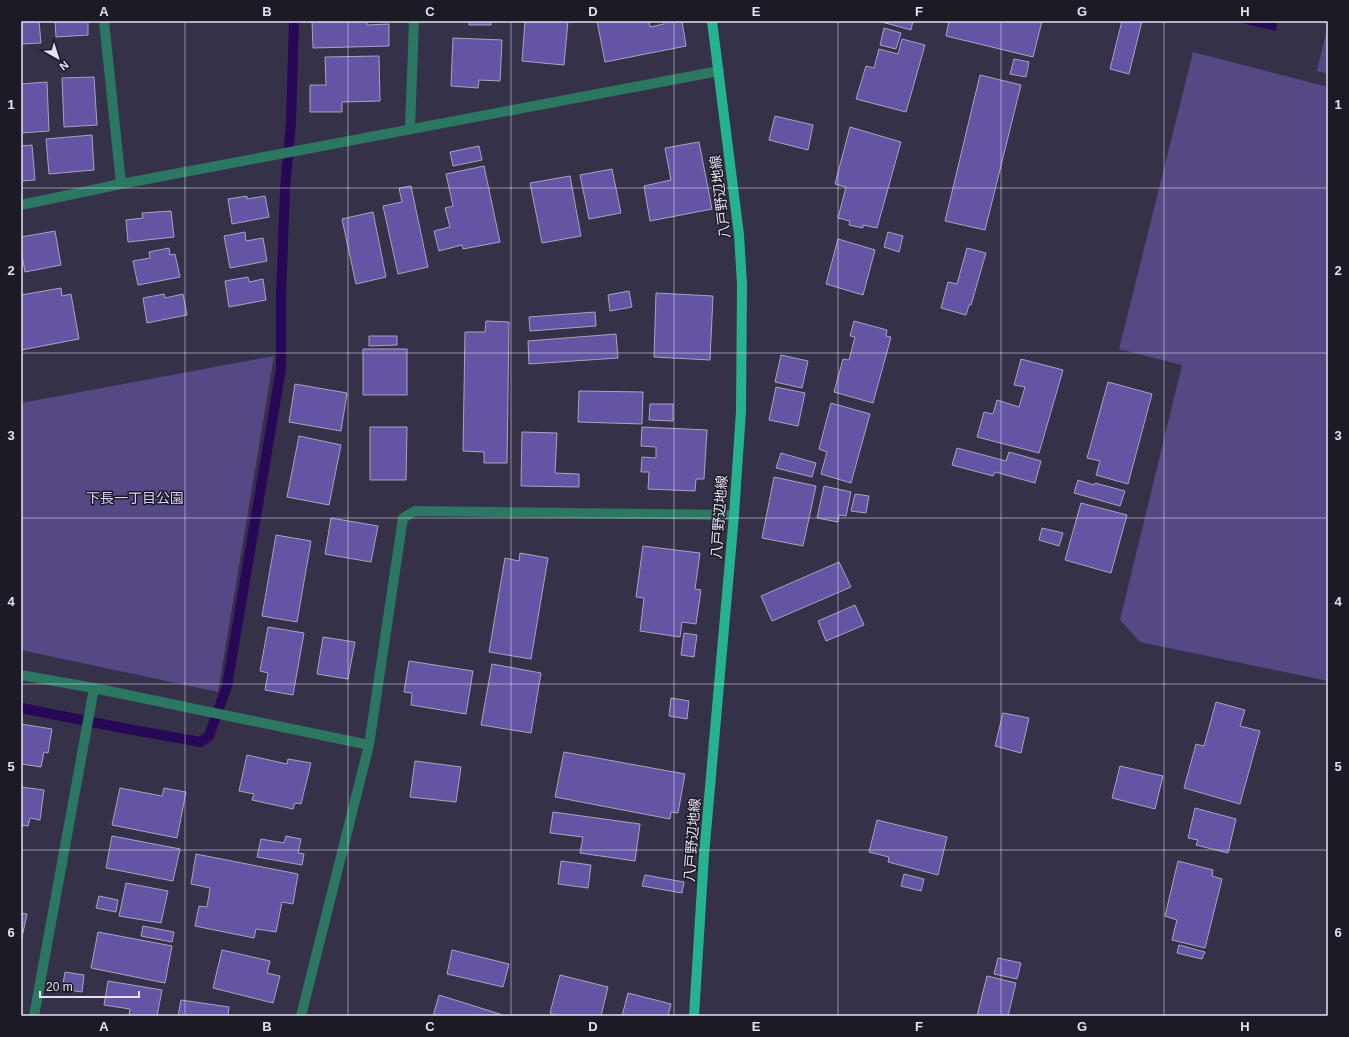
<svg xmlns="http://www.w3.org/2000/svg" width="1349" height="1037" font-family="Arial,'Noto Sans JP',sans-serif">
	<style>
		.green { fill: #554885 }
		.water { fill: #260856 }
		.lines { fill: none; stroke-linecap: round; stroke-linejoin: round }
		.stream { stroke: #260856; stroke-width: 10 }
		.building { fill: #6553a4; stroke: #a8a4c0 }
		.minor { stroke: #2b7761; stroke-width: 10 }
		.primary { stroke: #26b28e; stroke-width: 10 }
		.grid { fill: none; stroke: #e4e2f1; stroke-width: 1; stroke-opacity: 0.55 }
		.labels { text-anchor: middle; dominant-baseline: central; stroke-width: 3; stroke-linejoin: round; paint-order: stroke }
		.street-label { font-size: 14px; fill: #e4e2f1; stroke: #1c1b25 }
		.park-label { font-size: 14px; fill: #d7d1fe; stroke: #1c1b25 }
		.neatline { fill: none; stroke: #e4e2f1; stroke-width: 1.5 }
		.grid-label { font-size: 13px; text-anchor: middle; font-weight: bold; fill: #e4e2f1 }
	</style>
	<rect width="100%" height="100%" fill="#353148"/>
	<path class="green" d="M 1328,25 L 1328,74 L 1317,71 Z
		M 1193,52 L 1328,87 L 1328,681 L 1140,642 L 1120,620 L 1182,365 L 1119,349 Z
		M 274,356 L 218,692 L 21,650 L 21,403 Z"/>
	<path class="water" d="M 1233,21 L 1278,21 L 1276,31 Z"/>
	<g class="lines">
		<path class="stream" d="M 21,708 L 117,727 L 200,742 L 209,736 L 227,686 L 281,369 L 281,297 L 285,189 L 291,122 L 294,21"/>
	</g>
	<path class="building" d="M 21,21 L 39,21 L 41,43 L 21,44 Z
		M 55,21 L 88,21 L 88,35 L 56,37 Z
		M 312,21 L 367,21 L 367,25 L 389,24 L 389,46 L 313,48 Z
		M 469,21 L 491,21 L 491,25 L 469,25 Z
		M 525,21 L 568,21 L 564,65 L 522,61 Z
		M 597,21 L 649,21 L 650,27 L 664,24 L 664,21 L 682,21 L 686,46 L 605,62 Z
		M 882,21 L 913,21 L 911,30 L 882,22 Z
		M 949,21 L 1042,21 L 1033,57 L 946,36 Z
		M 1122,21 L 1142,21 L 1129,74 L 1110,69 Z
		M 884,28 L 901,33 L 896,49 L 880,45 Z
		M 453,38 L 502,40 L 500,81 L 479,80 L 478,88 L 451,86 Z
		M 902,39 L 925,45 L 906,112 L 856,99 L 866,66 L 874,68 L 879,49 L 898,54 Z
		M 379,56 L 380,101 L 342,102 L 342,112 L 310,112 L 310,85 L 326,85 L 325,57 Z
		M 1014,59 L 1029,62 L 1026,77 L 1010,74 Z
		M 980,75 L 1021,85 L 985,230 L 945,221 Z
		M 94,77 L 97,125 L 64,127 L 62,78 Z
		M 47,82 L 49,131 L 21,133 L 21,84 Z
		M 775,116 L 813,125 L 808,150 L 769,140 Z
		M 850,127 L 901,142 L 877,228 L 863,225 L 863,228 L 849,225 L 850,221 L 838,218 L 846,187 L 835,184 Z
		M 92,135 L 94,170 L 49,174 L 46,139 Z
		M 699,142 L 712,209 L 650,221 L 644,186 L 671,180 L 665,148 Z
		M 32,145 L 35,180 L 21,181 L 21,146 Z
		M 479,146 L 482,160 L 453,166 L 450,152 Z
		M 484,166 L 500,242 L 463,249 L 462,245 L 439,251 L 434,231 L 450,227 L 445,208 L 453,206 L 446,174 Z
		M 612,169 L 621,213 L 589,219 L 580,175 Z
		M 570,176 L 581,236 L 542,243 L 530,183 Z
		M 411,186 L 428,267 L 398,274 L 383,206 L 402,202 L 399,188 Z
		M 247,196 L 247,199 L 265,196 L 269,217 L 232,224 L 228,199 Z
		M 171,211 L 174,237 L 128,242 L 126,220 L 143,218 L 142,213 Z
		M 373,212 L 386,277 L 356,284 L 342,219 Z
		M 55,231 L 61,265 L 25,272 L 21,250 L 21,237 Z
		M 245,232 L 246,241 L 263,238 L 267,261 L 230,268 L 224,236 Z
		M 888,232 L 903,236 L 899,252 L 884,247 Z
		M 838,239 L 875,250 L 863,295 L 826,284 Z
		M 169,248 L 170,255 L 175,254 L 180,277 L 138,285 L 133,261 L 150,258 L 149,252 Z
		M 967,248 L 986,253 L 971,305 L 969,305 L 966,315 L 941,308 L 948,282 L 957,284 Z
		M 248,277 L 249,282 L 263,279 L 266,300 L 229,307 L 225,281 Z
		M 61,288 L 62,296 L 71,294 L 79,339 L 21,350 L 21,295 Z
		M 629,291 L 632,307 L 610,311 L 608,295 Z
		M 656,293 L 713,296 L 710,360 L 654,357 Z
		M 164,294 L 165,298 L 183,294 L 187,315 L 147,323 L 143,298 Z
		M 595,312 L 596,326 L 530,331 L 529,317 Z
		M 486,321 L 509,322 L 507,463 L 484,463 L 484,452 L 463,451 L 465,332 L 485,332 Z
		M 854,321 L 887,330 L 886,336 L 891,337 L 873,403 L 834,392 L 843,359 L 849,360 L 855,337 L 850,336 Z
		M 616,334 L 618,358 L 529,364 L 528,341 Z
		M 369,336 L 397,336 L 397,345 L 369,346 Z
		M 363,349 L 407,349 L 407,395 L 363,395 Z
		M 781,355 L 808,361 L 802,388 L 775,382 Z
		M 1021,359 L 1063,370 L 1039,453 L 977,437 L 984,412 L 993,414 L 997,400 L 1019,407 L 1025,387 L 1014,385 Z
		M 1108,382 L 1152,394 L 1128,484 L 1096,475 L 1100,461 L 1087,458 Z
		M 295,384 L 347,393 L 341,431 L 289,422 Z
		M 776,387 L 805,393 L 798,426 L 769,420 Z
		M 579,391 L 643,392 L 642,424 L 578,422 Z
		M 831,403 L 870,414 L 851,483 L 821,474 L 827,452 L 819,449 Z
		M 650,404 L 673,404 L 673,421 L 649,420 Z
		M 370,427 L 407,427 L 406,480 L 370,480 Z
		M 642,427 L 707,430 L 704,479 L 696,479 L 695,491 L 648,489 L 649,472 L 641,472 L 642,457 L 656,458 L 656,447 L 641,446 Z
		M 522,432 L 557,433 L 555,473 L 579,474 L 579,487 L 521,486 Z
		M 299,436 L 341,445 L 329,505 L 287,497 Z
		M 957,448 L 1006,461 L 1009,452 L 1041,461 L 1035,483 L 995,472 L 993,476 L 952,465 Z
		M 781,453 L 816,463 L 812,477 L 776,468 Z
		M 774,477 L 816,486 L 803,546 L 762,538 Z
		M 1078,480 L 1094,485 L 1095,483 L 1125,491 L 1120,506 L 1074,493 Z
		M 824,486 L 851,492 L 846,516 L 839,515 L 838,522 L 817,518 Z
		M 855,494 L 869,496 L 866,513 L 851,511 Z
		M 1081,503 L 1127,515 L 1111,573 L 1065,560 Z
		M 331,518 L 378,526 L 371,562 L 325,554 Z
		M 1042,528 L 1063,533 L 1059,546 L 1039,540 Z
		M 276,535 L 311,541 L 297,622 L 262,616 Z
		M 643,546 L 700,553 L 695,589 L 701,590 L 696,624 L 682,622 L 680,637 L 640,631 L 644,598 L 636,597 Z
		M 520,553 L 548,558 L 531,659 L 489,652 L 505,558 L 519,561 Z
		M 839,562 L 851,587 L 772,621 L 761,596 Z
		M 855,605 L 864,625 L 826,641 L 818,621 Z
		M 268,627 L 304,633 L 293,695 L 265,690 L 268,673 L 260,671 Z
		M 684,633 L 697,635 L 694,657 L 681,655 Z
		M 323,637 L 355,642 L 348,679 L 317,674 Z
		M 409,661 L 473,671 L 466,714 L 411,705 L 412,693 L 404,692 Z
		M 492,664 L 541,673 L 531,733 L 481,725 Z
		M 671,698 L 689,701 L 687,719 L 669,716 Z
		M 1216,702 L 1245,710 L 1240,726 L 1260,731 L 1240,804 L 1184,788 L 1196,744 L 1204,746 Z
		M 1003,713 L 1029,718 L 1021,753 L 995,746 Z
		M 21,724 L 52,729 L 48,753 L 44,752 L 41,767 L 21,764 Z
		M 564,752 L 685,774 L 678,813 L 671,812 L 670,819 L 555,797 Z
		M 247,755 L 287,764 L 288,759 L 311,763 L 301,804 L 295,803 L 293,809 L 252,800 L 254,794 L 239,791 Z
		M 415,761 L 461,767 L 456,802 L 410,797 Z
		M 1120,766 L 1163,776 L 1155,809 L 1112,798 Z
		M 21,787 L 44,790 L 40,820 L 30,818 L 28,826 L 21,825 Z
		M 120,788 L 162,796 L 164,788 L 186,792 L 177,838 L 112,825 Z
		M 1195,808 L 1236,819 L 1228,853 L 1196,845 L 1198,840 L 1188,838 Z
		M 553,812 L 640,824 L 635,861 L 580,853 L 583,837 L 550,833 Z
		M 877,820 L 947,837 L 938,875 L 888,862 L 889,857 L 869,852 Z
		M 112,836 L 180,849 L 173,881 L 106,868 Z
		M 286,836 L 301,839 L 298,853 L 304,854 L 302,865 L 257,857 L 261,839 L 284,843 Z
		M 196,854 L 298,874 L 293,904 L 282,902 L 276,932 L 256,929 L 254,938 L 195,926 L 199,906 L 207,907 L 210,888 L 191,884 Z
		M 561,861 L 591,865 L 588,888 L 558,884 Z
		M 1178,861 L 1213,870 L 1212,876 L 1222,879 L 1205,948 L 1172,940 L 1177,920 L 1165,916 Z
		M 904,874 L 924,879 L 921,891 L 901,886 Z
		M 645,875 L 684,882 L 682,893 L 642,886 Z
		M 126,883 L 168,891 L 161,923 L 119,916 Z
		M 99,896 L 118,900 L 116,912 L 96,908 Z
		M 21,913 L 27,914 L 21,942 Z
		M 143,926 L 174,932 L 172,942 L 141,936 Z
		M 98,932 L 172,946 L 165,983 L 91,968 Z
		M 1179,945 L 1205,952 L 1202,959 L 1177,953 Z
		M 222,950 L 270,961 L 267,973 L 280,976 L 273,1003 L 213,988 Z
		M 452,950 L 509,964 L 503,987 L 447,974 Z
		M 998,958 L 1021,963 L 1017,979 L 994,974 Z
		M 65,972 L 84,975 L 82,992 L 62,989 Z
		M 560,975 L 608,987 L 601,1016 L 558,1016 L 550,1013 Z
		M 987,976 L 1016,983 L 1008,1016 L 977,1016 Z
		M 108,981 L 162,990 L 157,1016 L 129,1016 L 130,1009 L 104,1005 Z
		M 628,993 L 671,1004 L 668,1016 L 622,1016 Z
		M 439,995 L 503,1015 L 433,1016 Z
		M 181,1000 L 229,1007 L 228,1016 L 178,1016 Z"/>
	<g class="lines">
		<path class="minor" d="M 104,21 L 121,184
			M 410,129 L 414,21
			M 21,205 L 121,184 L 719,71
			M 21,675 L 94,688 L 369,745
			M 34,1016 L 94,688
			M 301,1016 L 369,745 L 403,518 L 415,511 L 734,515"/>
		<path class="primary" d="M 694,1016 L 704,855 L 734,515 L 741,411 L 742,284 L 739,235 L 712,21"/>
	</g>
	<path class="grid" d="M 185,21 L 185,1016M 348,21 L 348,1016M 511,21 L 511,1016M 674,21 L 674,1016M 838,21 L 838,1016M 1001,21 L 1001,1016M 1164,21 L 1164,1016M 21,188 L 1328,188M 21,353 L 1328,353M 21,518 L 1328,518M 21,684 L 1328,684M 21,850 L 1328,850"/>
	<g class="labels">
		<g class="street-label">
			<text transform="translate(720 197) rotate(-97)">八戸野辺地線</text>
			<text transform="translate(719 517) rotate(-86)">八戸野辺地線</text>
			<text transform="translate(692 840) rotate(-86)">八戸野辺地線</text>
		</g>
		<g class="park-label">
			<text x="135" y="498">下長一丁目公園</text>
		</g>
	</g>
	<rect width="1349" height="1037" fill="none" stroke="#1c1b25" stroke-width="44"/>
	<g transform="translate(58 58) rotate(141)" stroke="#1c1b25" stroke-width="3" paint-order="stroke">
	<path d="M0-3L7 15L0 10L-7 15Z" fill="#e4e2f1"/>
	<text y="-6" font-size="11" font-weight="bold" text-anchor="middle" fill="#e4e2f1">N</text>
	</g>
	<path d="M40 991v6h99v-6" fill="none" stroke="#e4e2f1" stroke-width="2"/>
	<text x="46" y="991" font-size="12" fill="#e4e2f1" stroke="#1c1b25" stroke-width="3" paint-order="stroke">20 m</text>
	<rect x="22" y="22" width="1305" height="993" class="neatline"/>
	<g class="grid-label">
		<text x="104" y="16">A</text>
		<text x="267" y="16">B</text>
		<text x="430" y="16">C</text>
		<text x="593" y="16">D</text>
		<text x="756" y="16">E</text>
		<text x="919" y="16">F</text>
		<text x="1082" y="16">G</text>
		<text x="1245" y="16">H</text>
		<text x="11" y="109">1</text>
		<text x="1338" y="109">1</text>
		<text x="11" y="275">2</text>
		<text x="1338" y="275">2</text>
		<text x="11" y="440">3</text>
		<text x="1338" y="440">3</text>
		<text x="11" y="606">4</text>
		<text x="1338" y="606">4</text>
		<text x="11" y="771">5</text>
		<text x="1338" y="771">5</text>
		<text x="11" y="937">6</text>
		<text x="1338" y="937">6</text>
		<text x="104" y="1031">A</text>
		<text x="267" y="1031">B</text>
		<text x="430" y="1031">C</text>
		<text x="593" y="1031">D</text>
		<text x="756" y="1031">E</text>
		<text x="919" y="1031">F</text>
		<text x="1082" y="1031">G</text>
		<text x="1245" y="1031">H</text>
	</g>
</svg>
